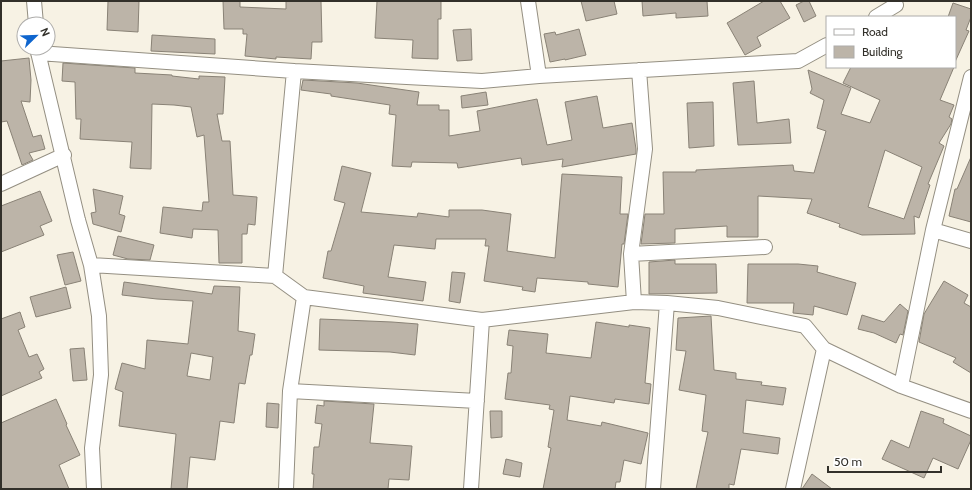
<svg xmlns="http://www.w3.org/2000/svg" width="972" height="490" font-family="Cabin,sans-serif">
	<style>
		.building { fill: #bcb4a8; stroke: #898276; fill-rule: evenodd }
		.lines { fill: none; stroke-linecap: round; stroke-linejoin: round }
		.minor-casing { stroke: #948f82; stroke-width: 16 }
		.minor { stroke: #fff; stroke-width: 14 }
	</style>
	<rect width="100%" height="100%" fill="#f7f2e4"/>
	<path class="building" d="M 108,1 L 139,1 L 138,32 L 107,30 Z
		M 223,1 L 240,1 L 240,7 L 286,9 L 286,1 L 321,1 L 322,42 L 312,42 L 311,59 L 276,57 L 276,59 L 245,56 L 247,34 L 243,34 L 243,29 L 224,29 Z
		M 377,1 L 441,1 L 441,19 L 438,19 L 438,59 L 412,58 L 413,40 L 375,38 Z
		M 581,1 L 614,1 L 617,14 L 586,21 Z
		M 642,1 L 707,1 L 708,16 L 676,18 L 676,13 L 643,16 Z
		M 764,1 L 780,1 L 790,18 L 757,37 L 761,46 L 745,55 L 727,23 Z
		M 804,1 L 809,1 L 816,16 L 804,22 L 796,5 Z
		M 953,3 L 971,9 L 971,17 L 966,30 L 969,31 L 955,62 L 955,17 L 948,17 Z
		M 471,29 L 472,60 L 457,61 L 453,30 Z
		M 579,29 L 586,55 L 565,60 L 565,59 L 550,62 L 544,34 L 555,32 L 556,35 Z
		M 152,35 L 215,39 L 215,54 L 151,51 Z
		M 29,58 L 31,80 L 30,102 L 21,101 L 33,137 L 41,135 L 45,149 L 29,153 L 33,160 L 22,165 L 7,121 L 1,122 L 1,61 Z
		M 63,63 L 135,68 L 135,73 L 172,75 L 172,76 L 199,79 L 199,76 L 225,77 L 223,114 L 217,114 L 222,141 L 230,141 L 233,195 L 257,197 L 255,225 L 248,224 L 247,234 L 242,234 L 242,263 L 219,263 L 218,230 L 193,229 L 192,238 L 160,233 L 163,207 L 202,211 L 203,202 L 209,202 L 204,135 L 197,137 L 191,107 L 174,105 L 152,104 L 151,169 L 130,168 L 132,142 L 80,139 L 81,119 L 76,119 L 75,82 L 62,81 Z
		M 851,67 L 954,67 L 940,100 L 954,105 L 949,117 L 952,119 L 951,124 L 939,143 L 944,146 L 928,184 L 930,185 L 919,218 L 914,216 L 915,234 L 862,235 L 839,227 L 840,224 L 807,213 L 812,199 L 758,196 L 758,237 L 727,237 L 727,226 L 675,229 L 675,243 L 641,244 L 645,214 L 664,214 L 663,172 L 696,172 L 696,170 L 793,165 L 794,171 L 814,173 L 826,131 L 817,128 L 824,100 L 810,93 L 812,89 L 808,70 L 851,88 L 841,114 L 870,123 L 880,100 L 843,83 ZM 885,150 L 922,167 L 904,219 L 868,207 Z
		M 303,80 L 357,83 L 419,92 L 417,105 L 439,105 L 439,110 L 449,110 L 449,136 L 480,131 L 477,111 L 537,99 L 547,145 L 572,140 L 565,102 L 597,96 L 603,128 L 632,123 L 636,149 L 636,154 L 562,167 L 563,159 L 522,165 L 521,158 L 458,168 L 457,163 L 412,162 L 411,167 L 392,166 L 396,115 L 389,114 L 390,105 L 331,96 L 331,94 L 301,90 Z
		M 754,81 L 757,123 L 789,119 L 791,143 L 738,145 L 733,83 Z
		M 486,92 L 488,105 L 462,108 L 461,96 Z
		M 713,102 L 714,146 L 689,148 L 687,103 Z
		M 971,157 L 971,222 L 949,216 L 955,189 L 957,189 Z
		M 342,166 L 371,173 L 361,212 L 417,217 L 418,213 L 449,217 L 449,210 L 482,210 L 511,214 L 507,251 L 555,258 L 562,174 L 622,177 L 620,214 L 628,214 L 624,244 L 622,244 L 618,287 L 588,284 L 588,282 L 537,278 L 535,292 L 522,290 L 523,287 L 484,281 L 489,246 L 485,246 L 486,239 L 436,239 L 435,249 L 394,245 L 388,277 L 426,282 L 423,301 L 363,293 L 364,286 L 323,278 L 328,251 L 331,251 L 345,203 L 334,200 Z
		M 93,189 L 123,196 L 119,214 L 125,216 L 121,232 L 93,224 L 91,213 L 96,212 Z
		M 40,191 L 52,221 L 40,226 L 44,235 L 1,252 L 1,206 Z
		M 118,236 L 154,245 L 150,260 L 128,259 L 113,255 Z
		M 73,252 L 81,281 L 65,285 L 57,255 Z
		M 675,260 L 675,264 L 716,264 L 717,293 L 649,294 L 649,262 Z
		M 748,264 L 798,264 L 818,266 L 817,272 L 856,283 L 847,315 L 814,306 L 813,315 L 793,313 L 794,303 L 747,303 Z
		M 452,272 L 465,273 L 460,303 L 449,301 Z
		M 944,281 L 968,295 L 964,303 L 971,307 L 971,373 L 953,362 L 956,358 L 919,342 L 924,314 Z
		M 124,282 L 212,294 L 214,286 L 240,287 L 238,331 L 255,334 L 252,355 L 250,355 L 245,384 L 239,383 L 234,423 L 220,421 L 215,460 L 190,457 L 187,489 L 171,489 L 176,434 L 119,426 L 123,392 L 115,389 L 122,363 L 145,369 L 147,340 L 188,344 L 193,301 L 157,299 L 122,295 ZM 191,353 L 213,357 L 210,380 L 187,376 Z
		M 66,287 L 71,308 L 36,317 L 30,297 Z
		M 900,304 L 908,311 L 903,335 L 900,334 L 896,343 L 874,333 L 858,329 L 862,315 L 884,322 Z
		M 20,312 L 25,327 L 18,330 L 29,357 L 37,354 L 44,369 L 39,372 L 42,378 L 1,396 L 1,319 Z
		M 711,316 L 714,370 L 736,373 L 736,379 L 762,382 L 761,385 L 786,388 L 783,405 L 746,400 L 743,433 L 780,438 L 778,454 L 741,449 L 734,485 L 729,484 L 729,489 L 696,489 L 708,432 L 702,431 L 706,395 L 679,390 L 686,351 L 676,350 L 678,318 Z
		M 320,319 L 392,322 L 418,324 L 415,355 L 390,352 L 319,350 Z
		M 596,322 L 629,327 L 629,325 L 650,328 L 645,383 L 651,384 L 649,404 L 615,399 L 614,403 L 570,396 L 567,420 L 601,426 L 602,422 L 648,433 L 641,464 L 624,460 L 620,482 L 616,482 L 615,489 L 543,489 L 551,448 L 548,447 L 554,410 L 549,409 L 550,405 L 505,399 L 508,373 L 511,373 L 513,346 L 507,345 L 509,330 L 548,334 L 546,353 L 591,358 Z
		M 84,348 L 87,380 L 73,381 L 70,349 Z
		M 56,399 L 67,424 L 66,425 L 80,455 L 59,465 L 69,489 L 1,489 L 1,423 Z
		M 324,401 L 374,404 L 370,443 L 412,446 L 409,480 L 389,479 L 388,489 L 313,489 L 314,474 L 312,474 L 314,447 L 319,447 L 322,424 L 315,423 L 317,405 L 324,406 Z
		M 267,403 L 279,404 L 278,428 L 266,427 Z
		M 490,411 L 502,411 L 502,437 L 491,438 Z
		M 921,411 L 944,419 L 943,423 L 971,436 L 971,440 L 958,469 L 933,458 L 924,478 L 882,459 L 891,440 L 909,448 Z
		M 506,459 L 522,463 L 520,477 L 503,474 Z
		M 812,474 L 832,489 L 802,489 Z"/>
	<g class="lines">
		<defs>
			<path id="minor" d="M 34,1 L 36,24
				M 528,1 L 539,76
				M 876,17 L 896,5
				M 37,48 L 78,220 L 91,265 L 99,316 L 101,375 L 92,448 L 94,489
				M 38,53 L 294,71 L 482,81 L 539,76 L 798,61 L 827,45
				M 1,184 L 64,155
				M 933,230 L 971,241
				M 631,254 L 645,149 L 639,70
				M 91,265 L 275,276 L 304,297 L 482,320 L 634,302 L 667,303 L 718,308 L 805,326 L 824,349 L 901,386 L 971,411
				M 275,276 L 294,71
				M 634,302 L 631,254 L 765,247
				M 901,386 L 933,230 L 971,77
				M 290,391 L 477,401
				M 286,489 L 290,391 L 304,297
				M 471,489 L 482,320
				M 653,489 L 667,303
				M 793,489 L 824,349"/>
		</defs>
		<use href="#minor" class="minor-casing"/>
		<use href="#minor" class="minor"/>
	</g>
	<rect width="972" height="490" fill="none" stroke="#32302a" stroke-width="4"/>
	<rect x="826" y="16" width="130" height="52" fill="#ffffff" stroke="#adacaa"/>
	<rect x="834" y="29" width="20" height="6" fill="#ffffff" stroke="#adacaa"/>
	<text x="862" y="36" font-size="12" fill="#32302a">Road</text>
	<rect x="834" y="46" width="20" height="12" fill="#bcb4a8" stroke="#adacaa"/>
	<text x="862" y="56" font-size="12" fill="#32302a">Building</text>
	<g transform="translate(36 36) rotate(67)"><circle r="19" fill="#ffffff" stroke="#adacaa"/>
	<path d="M0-3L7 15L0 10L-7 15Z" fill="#0e65ce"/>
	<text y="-6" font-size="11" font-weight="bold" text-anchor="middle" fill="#32302a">N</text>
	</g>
	<path d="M828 466v6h113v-6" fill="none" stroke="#32302a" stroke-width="2"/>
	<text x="834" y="466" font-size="12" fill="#32302a" stroke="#ffffff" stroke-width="3" paint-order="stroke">50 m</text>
</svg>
